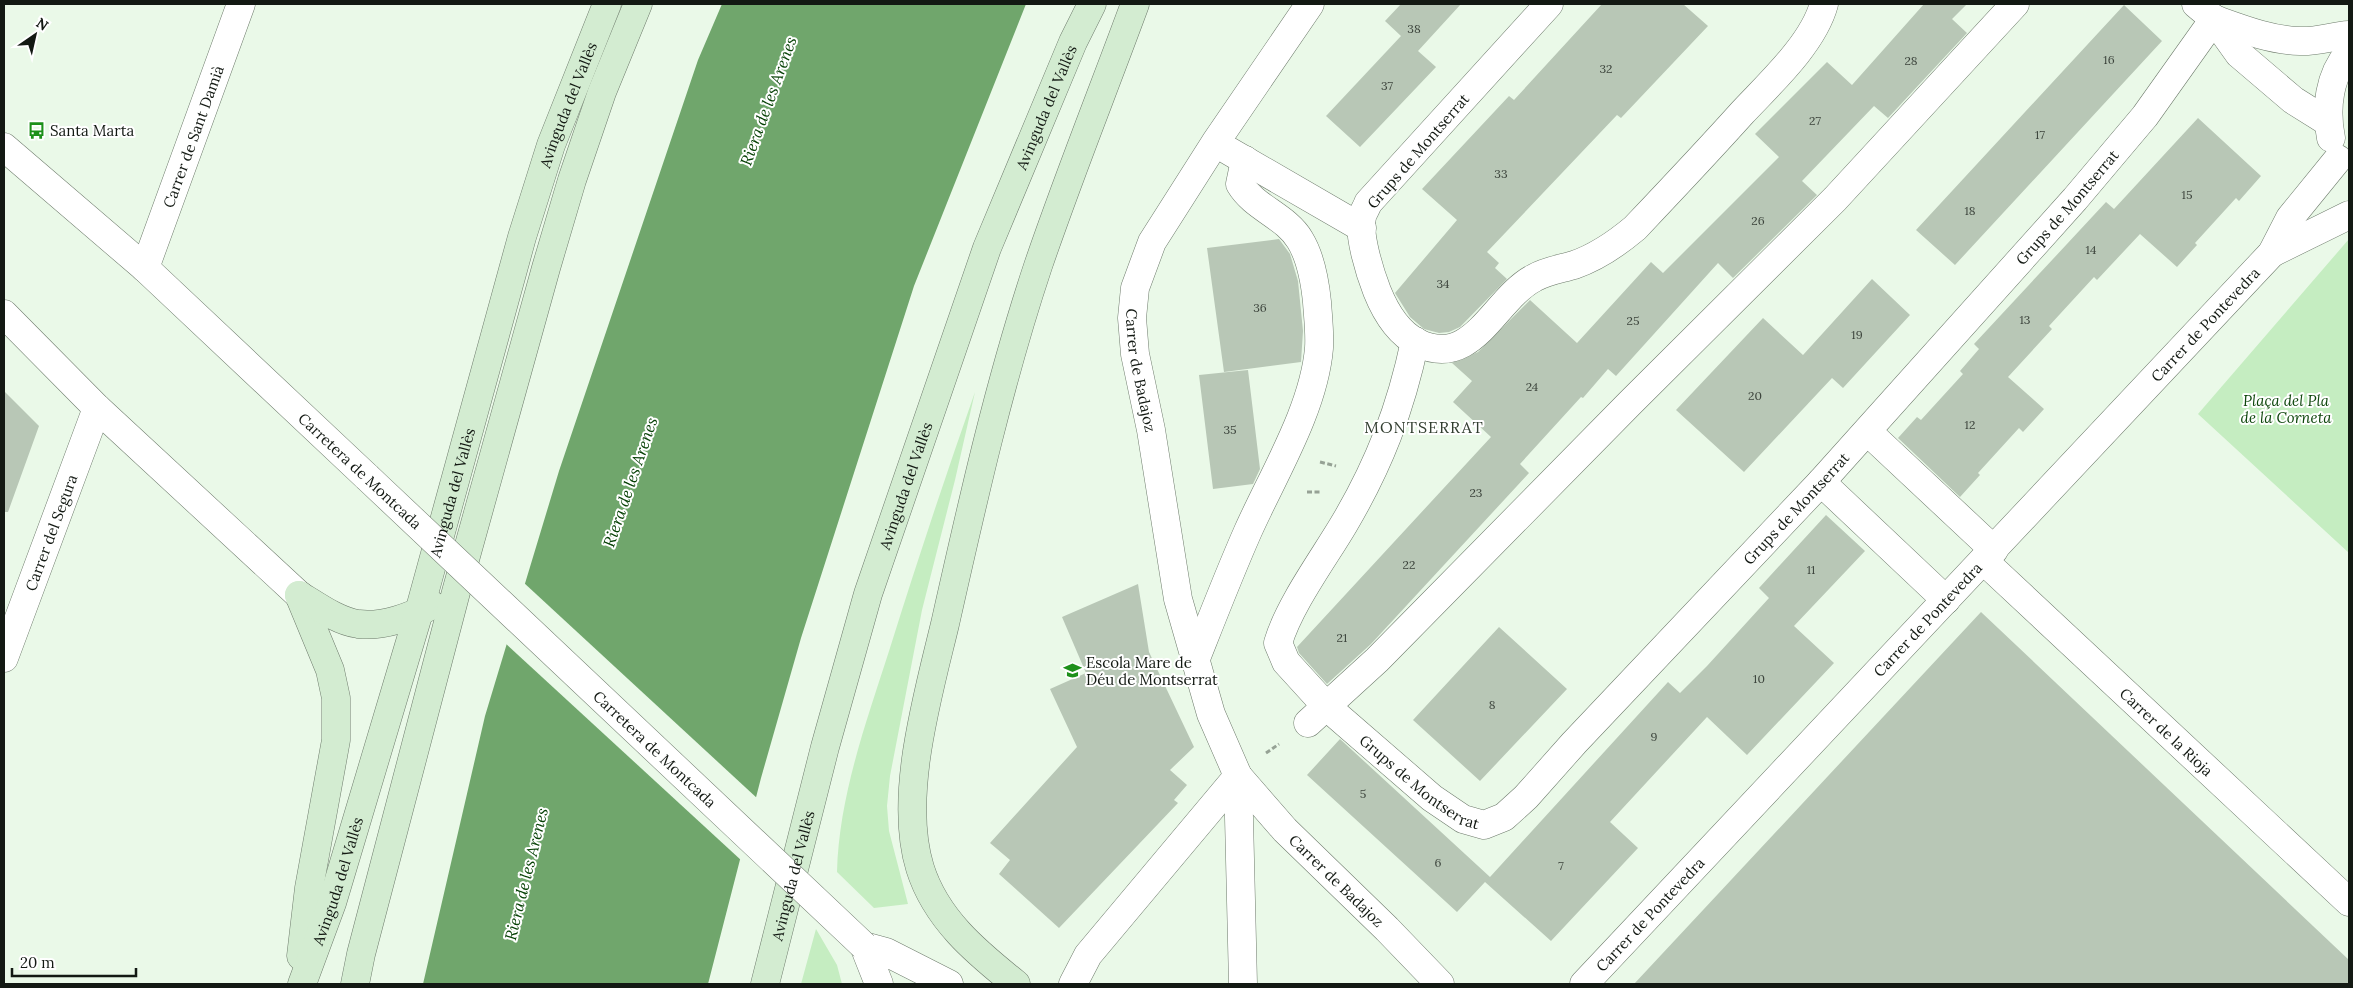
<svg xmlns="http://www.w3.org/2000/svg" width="2353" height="988" font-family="Lora,serif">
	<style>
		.green { fill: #c5edc1 }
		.water { fill: #70a66c }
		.pier { fill: #eaf9e8 }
		.building { fill: #b8c7b6 }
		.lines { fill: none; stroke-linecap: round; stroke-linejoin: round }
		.pedestrian-casing { stroke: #6e7b6c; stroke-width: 29 }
		.minor-casing { stroke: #6e7b6c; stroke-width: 29 }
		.tertiary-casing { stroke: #6e7b6c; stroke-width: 29 }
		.secondary-casing { stroke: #6e7b6c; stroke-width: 29 }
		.path { stroke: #96a295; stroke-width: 3; stroke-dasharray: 5 2.5; stroke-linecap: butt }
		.pedestrian { stroke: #fff; stroke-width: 28 }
		.minor { stroke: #fff; stroke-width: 28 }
		.tertiary { stroke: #fff; stroke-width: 28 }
		.secondary { stroke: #d3ecd1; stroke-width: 28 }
		.tertiary-bridge-casing { stroke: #6e7b6c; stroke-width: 29; stroke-linecap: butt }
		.tertiary-bridge { stroke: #fff; stroke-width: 28 }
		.labels { text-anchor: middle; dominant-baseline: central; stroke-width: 4; stroke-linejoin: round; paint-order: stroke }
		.number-label { font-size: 12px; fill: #3c443c }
		.street-label { font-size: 15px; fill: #131913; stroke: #fff }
		.poi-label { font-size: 15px; fill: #131913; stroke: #fff; text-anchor: start }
		.park-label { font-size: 15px; font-style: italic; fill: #0d460b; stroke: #fff }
		.water-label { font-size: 16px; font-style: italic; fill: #064105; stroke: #fff }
		.neighbourhood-label { font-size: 16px; letter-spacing: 1px; fill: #323e30; stroke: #fff }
	</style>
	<rect width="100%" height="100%" fill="#eaf9e8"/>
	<path class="green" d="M 2349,239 L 2349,553 L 2198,414 Z
		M 975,392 L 955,480 L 922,610 L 890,776 L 887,806 L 889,831 L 908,904 L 874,908 L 837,872 C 839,795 867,720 890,648 C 917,562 945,477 975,392 Z
		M 816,929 L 837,965 L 842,984 L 801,984 Z"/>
	<path class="water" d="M 722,4 L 1026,4 L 914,286 L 801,638 L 761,778 L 708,984 L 423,984 L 485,716 L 559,471 L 698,60 Z"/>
	<path class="pier" d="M 523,582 L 758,799 L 742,861 L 505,643 Z"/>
	<path class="building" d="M 1401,4 L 1461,4 L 1418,51 L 1436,67 L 1360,147 L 1326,116 L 1401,36 L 1385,21 Z
		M 1602,4 L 1683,4 L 1708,26 L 1621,118 L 1617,115 L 1487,252 L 1499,263 L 1495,268 L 1507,279 L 1460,327 L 1449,332 L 1439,333 L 1424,329 L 1410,317 L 1395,293 L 1457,220 L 1422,189 L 1509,96 L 1514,100 Z
		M 1924,4 L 1967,4 L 1952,19 L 1967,33 L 1888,118 L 1874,106 L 1802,181 L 1817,195 L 1733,278 L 1718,263 L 1616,376 L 1608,369 L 1583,398 L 1581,397 L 1520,464 L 1529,473 L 1371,644 L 1327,684 L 1299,653 L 1297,647 L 1491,437 L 1453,402 L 1472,381 L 1452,363 L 1478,352 L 1530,300 L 1577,343 L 1651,262 L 1663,273 L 1779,157 L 1755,134 L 1827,62 L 1852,85 Z
		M 2124,5 L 2162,41 L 1955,265 L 1916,230 Z
		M 2198,118 L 2261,176 L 2239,201 L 2236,198 L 2195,243 L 2197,245 L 2177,267 L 2140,234 L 2097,280 L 2094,277 L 2049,326 L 2052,329 L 2008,377 L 2044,409 L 2023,432 L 2019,428 L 1978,473 L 1980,475 L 1960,497 L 1898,438 L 1917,417 L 1921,420 L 1963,374 L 1960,371 L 1979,349 L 1974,344 L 2106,202 L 2114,209 Z
		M 1279,239 L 1290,254 L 1298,281 L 1303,331 L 1301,362 L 1224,372 L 1207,248 Z
		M 1872,279 L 1910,315 L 1843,388 L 1832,378 L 1744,472 L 1676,410 L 1763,318 L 1803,355 Z
		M 1248,370 L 1260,469 L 1253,484 L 1213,489 L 1199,375 Z
		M 4,391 L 39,426 L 8,512 L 4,512 Z
		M 1826,515 L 1865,551 L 1794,626 L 1834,663 L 1747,755 L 1707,717 L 1610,822 L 1638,848 L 1551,941 L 1485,882 L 1457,912 L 1307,775 L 1340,739 L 1490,877 L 1668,682 L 1680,693 L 1707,666 L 1769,598 L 1759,588 Z
		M 1138,584 L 1149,652 L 1194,747 L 1170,770 L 1187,785 L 1174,800 L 1178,803 L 1059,928 L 999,874 L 1010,860 L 990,843 L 1077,747 L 1050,689 L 1086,673 L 1062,617 Z
		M 1981,612 L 2349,960 L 2349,984 L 1634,984 Z
		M 1499,627 L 1567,689 L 1480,781 L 1413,720 Z"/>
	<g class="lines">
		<defs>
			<g id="pedestrian">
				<path d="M 1549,4 L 1368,203 C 1367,207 1363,212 1362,217 C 1358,235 1370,273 1377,291 C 1385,311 1398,333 1418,343 C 1473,370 1494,299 1534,278 C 1546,271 1560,269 1574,265 C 1597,257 1616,244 1635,228 C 1671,190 1707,152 1742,113 C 1770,83 1813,44 1824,4"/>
				<path d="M 1229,151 L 1362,228"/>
				<path id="s1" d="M 1415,341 C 1401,408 1379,465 1344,524 C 1324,558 1289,605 1278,643 L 1286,662 L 1327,707 L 1432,798 L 1463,819 L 1484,825 L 1504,817 L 1526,797 L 1574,743 L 1821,482 L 2075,199 L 2145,116 L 2214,19"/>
				<path d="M 1868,432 L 1994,550"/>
				<path d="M 1821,482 L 1946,600"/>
				<path d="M 1195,661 C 1212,618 1229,574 1248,531 C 1273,475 1314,409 1319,348 C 1320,333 1318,317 1317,302 C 1315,282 1311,258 1300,240 C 1286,216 1254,208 1240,184 L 1245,160"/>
				<path d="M 1308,723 L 1377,660 L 1630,403 L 1835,199 L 2015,4"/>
				<path d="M 1238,776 L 1243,984"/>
			</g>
			<g id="minor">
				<path id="s2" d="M 1310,4 L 1215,143 L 1152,242 L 1135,288 L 1132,318 L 1135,354 L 1151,430 L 1178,599 L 1211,714 L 1238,776 L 1285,830 L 1387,929 L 1440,984"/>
				<path d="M 2196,4 L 2214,19 L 2239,54 L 2293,100 L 2328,122"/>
				<path d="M 2214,19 C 2242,29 2270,40 2300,41 C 2316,42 2333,36 2349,35"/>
				<path d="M 2331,138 C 2325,108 2329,76 2349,52"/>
				<path d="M 2272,253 L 2349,215"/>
				<path id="s3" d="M 145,268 L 241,4"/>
				<path id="s4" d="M 1984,561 L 2349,902"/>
				<path id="s5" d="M 4,658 L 97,408"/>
				<path d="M 1073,984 L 1088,955 L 1238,776"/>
				<path id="s6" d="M 1584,984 L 2272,253 L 2290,218 L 2338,159"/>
			</g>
			<path id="tertiary" d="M 4,147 L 145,268 L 367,477
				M 4,314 L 97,408 L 299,595
				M 864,946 L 886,952 L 949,984
				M 864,946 L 879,984"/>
			<g id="secondary">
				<path d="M 299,595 L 330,670 L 336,698 L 336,740 L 309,888 L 301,956"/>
				<path d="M 299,595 C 316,605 337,621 358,624 C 383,627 411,617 432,605"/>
				<path id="s7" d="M 302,984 L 332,903 L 419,612 L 522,237 L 551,145 L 607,4"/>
				<path d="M 355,984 L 361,954 L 456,592 L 546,268 L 572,180 L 602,92 L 638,4"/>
				<path id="s8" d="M 765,984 L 825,747 L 868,594 L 987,248 L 1073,42 L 1092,4"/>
				<path d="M 1016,984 C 976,952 936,919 920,868 C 898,797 928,695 945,624 C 972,504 999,383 1038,266 C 1068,178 1103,91 1135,4"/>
			</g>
		</defs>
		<use href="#pedestrian" class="pedestrian-casing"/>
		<use href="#minor" class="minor-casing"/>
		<use href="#tertiary" class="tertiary-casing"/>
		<use href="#secondary" class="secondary-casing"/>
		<path class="path" d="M 1320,462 L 1336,466
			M 1307,492 L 1320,492
			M 1266,753 L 1279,744"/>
		<use href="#pedestrian" class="pedestrian"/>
		<use href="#minor" class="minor"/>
		<use href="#tertiary" class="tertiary"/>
		<use href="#secondary" class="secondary"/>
		<defs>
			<g id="tertiary-bridge">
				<path id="s9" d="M 367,477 L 864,946"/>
			</g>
		</defs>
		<use href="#tertiary-bridge" class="tertiary-bridge-casing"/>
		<use href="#tertiary-bridge" class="tertiary-bridge"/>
	</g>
	<defs>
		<symbol id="bus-bare" viewBox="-9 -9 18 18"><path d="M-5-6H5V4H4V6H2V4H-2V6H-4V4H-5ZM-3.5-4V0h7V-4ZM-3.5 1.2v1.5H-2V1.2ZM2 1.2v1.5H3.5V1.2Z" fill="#1d901a" stroke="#fff" stroke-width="2.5" paint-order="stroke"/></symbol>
		<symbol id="school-bare" viewBox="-9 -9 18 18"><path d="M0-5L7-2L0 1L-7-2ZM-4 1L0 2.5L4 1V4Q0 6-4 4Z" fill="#1d901a" stroke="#fff" stroke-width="2.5" paint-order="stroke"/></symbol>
	</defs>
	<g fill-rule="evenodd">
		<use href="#bus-bare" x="24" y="118" width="25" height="25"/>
		<use href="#school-bare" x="1060" y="658" width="25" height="25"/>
	</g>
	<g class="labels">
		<g class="number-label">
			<text x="1414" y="28">38</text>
			<text x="2109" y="59">16</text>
			<text x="1911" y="60">28</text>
			<text x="1606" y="68">32</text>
			<text x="1387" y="85">37</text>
			<text x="1815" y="120">27</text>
			<text x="2040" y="134">17</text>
			<text x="1501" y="173">33</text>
			<text x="2187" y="194">15</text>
			<text x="1970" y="210">18</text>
			<text x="1758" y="220">26</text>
			<text x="2091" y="249">14</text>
			<text x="1443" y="283">34</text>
			<text x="1260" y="307">36</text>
			<text x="2025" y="319">13</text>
			<text x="1633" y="320">25</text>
			<text x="1857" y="334">19</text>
			<text x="1532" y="386">24</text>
			<text x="1755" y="395">20</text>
			<text x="1970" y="424">12</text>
			<text x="1230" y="429">35</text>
			<text x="1476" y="492">23</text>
			<text x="1409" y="564">22</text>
			<text x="1811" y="569">11</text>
			<text x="1342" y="637">21</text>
			<text x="1759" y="678">10</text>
			<text x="1492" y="704">8</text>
			<text x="1654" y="736">9</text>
			<text x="1363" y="793">5</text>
			<text x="1438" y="862">6</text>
			<text x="1561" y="865">7</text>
		</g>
		<g class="street-label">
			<text stroke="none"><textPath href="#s7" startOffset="919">Avinguda del Vallès</textPath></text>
			<text stroke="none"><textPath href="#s8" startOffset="922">Avinguda del Vallès</textPath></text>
			<text stroke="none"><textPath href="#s3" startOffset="140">Carrer de Sant Damià</textPath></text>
			<text transform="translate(1418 151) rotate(-49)">Grups de Montserrat</text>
			<text stroke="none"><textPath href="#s1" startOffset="1465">Grups de Montserrat</textPath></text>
			<text stroke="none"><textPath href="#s6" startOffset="906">Carrer de Pontevedra</textPath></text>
			<text stroke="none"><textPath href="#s2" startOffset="418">Carrer de Badajoz</textPath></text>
			<text transform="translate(360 471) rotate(43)">Carretera de Montcada</text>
			<text stroke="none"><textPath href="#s8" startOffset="518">Avinguda del Vallès</textPath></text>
			<text stroke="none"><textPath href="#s7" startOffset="514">Avinguda del Vallès</textPath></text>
			<text stroke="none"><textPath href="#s1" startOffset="1060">Grups de Montserrat</textPath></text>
			<text stroke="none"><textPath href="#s5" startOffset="134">Carrer del Segura</textPath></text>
			<text stroke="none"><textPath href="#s6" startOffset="501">Carrer de Pontevedra</textPath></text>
			<text stroke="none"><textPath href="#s4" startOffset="250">Carrer de la Rioja</textPath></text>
			<text stroke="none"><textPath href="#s9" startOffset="396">Carretera de Montcada</textPath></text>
			<text stroke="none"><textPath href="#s1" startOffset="535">Grups de Montserrat</textPath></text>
			<text stroke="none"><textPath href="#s8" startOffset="112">Avinguda del Vallès</textPath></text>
			<text stroke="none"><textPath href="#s7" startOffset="109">Avinguda del Vallès</textPath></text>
			<text stroke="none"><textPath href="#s2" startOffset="981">Carrer de Badajoz</textPath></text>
			<text stroke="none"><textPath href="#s6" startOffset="96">Carrer de Pontevedra</textPath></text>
		</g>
		<g class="poi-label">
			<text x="50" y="130">Santa Marta</text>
			<text x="1086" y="662">Escola Mare de<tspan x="1086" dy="17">Déu de Montserrat</tspan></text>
		</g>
		<g class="park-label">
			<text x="2286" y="400">Plaça del Pla<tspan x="2286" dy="17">de la Corneta</tspan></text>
		</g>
		<g class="water-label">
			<text transform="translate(768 101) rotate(-70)">Riera de les Arenes</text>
			<text transform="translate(630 482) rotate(-71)">Riera de les Arenes</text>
			<text transform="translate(526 874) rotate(-76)">Riera de les Arenes</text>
		</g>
		<g class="neighbourhood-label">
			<text x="1424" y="427">MONTSERRAT</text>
		</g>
	</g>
	<rect width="2353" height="988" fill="none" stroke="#131913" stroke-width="10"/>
	<g transform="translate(35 35) rotate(34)" stroke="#ffffff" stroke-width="4" paint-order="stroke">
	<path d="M0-4L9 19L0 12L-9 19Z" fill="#131913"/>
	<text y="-8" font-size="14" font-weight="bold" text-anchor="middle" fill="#131913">N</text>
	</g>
	<path d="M12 968v8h124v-8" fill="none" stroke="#131913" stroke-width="2.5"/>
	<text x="20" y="968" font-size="15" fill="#131913" stroke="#ffffff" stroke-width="4" paint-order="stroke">20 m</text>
</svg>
